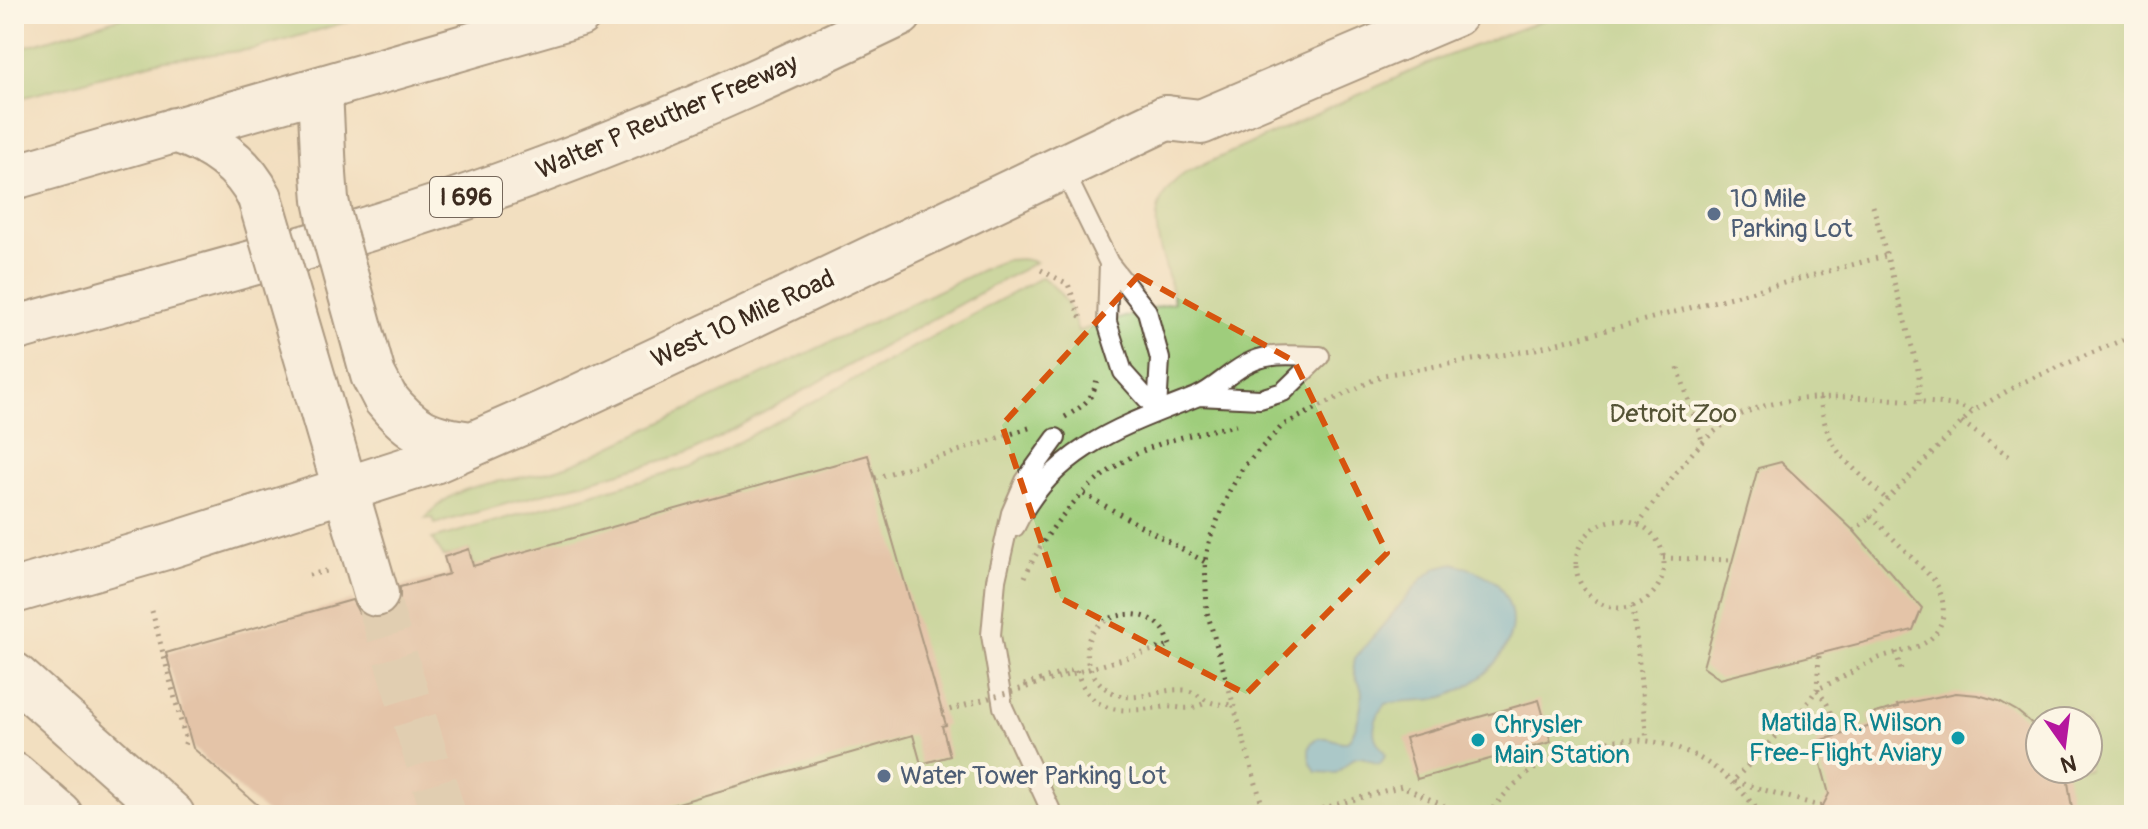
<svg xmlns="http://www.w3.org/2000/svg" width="2148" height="829" font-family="Pangolin,sans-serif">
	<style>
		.green { fill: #9fcd7b; stroke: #6d7c4c; stroke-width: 2; fill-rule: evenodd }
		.water { fill: #54add2; stroke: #486c78; stroke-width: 2 }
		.building { fill: #d2a48d }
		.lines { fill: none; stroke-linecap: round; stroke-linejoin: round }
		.primary-tunnel { stroke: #cdbba0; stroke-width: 44; stroke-dasharray: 44 22; stroke-linecap: butt }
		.lane-casing { stroke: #564536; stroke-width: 22 }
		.secondary-casing { stroke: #564536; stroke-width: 48 }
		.primary-casing { stroke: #564536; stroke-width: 48 }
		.highway-casing { stroke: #564536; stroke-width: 48 }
		.path { stroke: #564536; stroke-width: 5; stroke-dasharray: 2 6; stroke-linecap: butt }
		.lane { stroke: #fff; stroke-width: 18 }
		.secondary { stroke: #fff; stroke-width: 44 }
		.primary { stroke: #fff; stroke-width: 44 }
		.highway { stroke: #fff; stroke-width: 44 }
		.primary-bridge-casing { stroke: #564536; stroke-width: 48; stroke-linecap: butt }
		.path-bridge { stroke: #564536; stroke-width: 5; stroke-dasharray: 2 6; stroke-linecap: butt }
		.primary-bridge { stroke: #fff; stroke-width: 44 }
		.marked { fill: none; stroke: #d7540e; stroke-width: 6; stroke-dasharray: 16 10; stroke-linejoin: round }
		.service-dot { fill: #5c6f8a; stroke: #fcf5e5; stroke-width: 3 }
		.culture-dot { fill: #0f9aa8; stroke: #fcf5e5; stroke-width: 3 }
		.labels { text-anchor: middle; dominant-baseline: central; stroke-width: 8; stroke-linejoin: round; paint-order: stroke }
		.shield { fill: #fcf5e5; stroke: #75675a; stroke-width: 2 }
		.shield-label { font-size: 24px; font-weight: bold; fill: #3b2a1e }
		.street-label { font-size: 26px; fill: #3b2a1e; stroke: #fcf5e5 }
		.service-label { font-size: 26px; fill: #4e5e75; stroke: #fcf5e5; text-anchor: start }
		.park-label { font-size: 26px; fill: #545335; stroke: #fcf5e5 }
		.culture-label { font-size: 26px; fill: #0d838f; stroke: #fcf5e5; text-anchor: end }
	</style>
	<rect width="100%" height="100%" fill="#fcf5e5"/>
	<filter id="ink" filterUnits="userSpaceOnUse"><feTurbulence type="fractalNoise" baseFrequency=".0125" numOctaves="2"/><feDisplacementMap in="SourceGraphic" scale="16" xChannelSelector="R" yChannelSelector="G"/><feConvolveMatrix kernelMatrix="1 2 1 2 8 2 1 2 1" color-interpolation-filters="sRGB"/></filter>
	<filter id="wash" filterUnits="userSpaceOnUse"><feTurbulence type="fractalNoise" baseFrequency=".006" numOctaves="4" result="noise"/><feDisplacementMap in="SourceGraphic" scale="32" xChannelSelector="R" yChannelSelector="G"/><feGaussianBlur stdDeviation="1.8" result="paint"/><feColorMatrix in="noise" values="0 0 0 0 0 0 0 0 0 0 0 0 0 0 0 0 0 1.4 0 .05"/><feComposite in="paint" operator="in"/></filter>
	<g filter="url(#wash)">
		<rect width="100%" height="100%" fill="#f2dfc0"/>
		<path class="green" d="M 132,14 L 373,14 L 255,49 L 158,61 L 14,100 L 14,50 Z
			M 1560,14 L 2134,14 L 2134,815 L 547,815 L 469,550 L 444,557 L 432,539 L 696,465 L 1042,277 C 1065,294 1069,305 1078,331 L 1174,302 C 1166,253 1133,207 1187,172 L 1436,60 ZM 2040,721 L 2088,721 L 2088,769 L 2040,769 Z
			M 1022,259 L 1036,262 L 692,452 L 435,524 L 433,518 L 425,519 C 456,478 506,484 551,471 C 565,467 579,461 593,455 L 988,267 L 1006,260 Z"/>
		<path class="water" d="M 1454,563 C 1467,568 1483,572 1494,581 C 1501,586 1504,594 1508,602 C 1524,642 1487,679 1452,694 C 1430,704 1408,698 1385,704 C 1378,712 1372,727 1375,737 C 1377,744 1383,749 1386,755 L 1380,764 C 1372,763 1366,757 1359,757 C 1350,757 1344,769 1336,773 L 1316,772 C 1307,759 1303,736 1327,738 C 1334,739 1339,743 1347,742 C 1356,733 1362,708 1362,694 C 1361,678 1350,679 1355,658 L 1423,578 L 1438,567 Z"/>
		<g id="blocks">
			<path class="building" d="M 868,455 L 946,725 L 942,726 L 950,756 L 921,764 L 913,735 L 637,815 L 269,815 L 193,748 L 166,653 L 352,600 L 359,613 L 371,618 L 382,618 L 395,611 L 400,599 L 400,587 L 449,574 L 444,557 L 469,549 L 473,566 Z
				M 1781,462 L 1854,531 L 1922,608 L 1913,630 L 1720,679 L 1703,667 L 1758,468 Z
				M 1956,693 L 1978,695 L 1999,701 L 2017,711 L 2040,730 L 2040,769 L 2066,769 L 2073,815 L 1818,815 L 1829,794 L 1815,742 L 1871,726 L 1868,715 L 1898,707 L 1897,705 Z
				M 1539,700 L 1551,742 L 1417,779 L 1405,738 Z"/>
		</g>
	</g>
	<g filter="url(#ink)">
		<use href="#blocks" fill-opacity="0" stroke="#564536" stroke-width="2"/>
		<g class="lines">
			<path class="primary-tunnel" d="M 376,594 L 444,815"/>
			<defs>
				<path id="lane" d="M 1062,167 L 1109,263 L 1147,311 L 1160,359 L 1157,410
					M 1109,263 L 1107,322 L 1123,372 L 1157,410
					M 1199,396 L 1260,399 L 1283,392 L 1320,356
					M 1015,527 C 1052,449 1122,426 1196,397 C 1216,389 1232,369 1253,361 C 1273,352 1298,356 1320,356
					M 1053,815 L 1003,707 L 991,635 L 996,580 L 1011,513 L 1025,481 L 1056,438"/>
				<path id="secondary" d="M 1166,118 L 1201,122 L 1455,14"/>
				<path id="primary" d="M 320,90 L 324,174
					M 175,130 C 211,142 243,163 260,198
					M 14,177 L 579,14
					M 385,398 C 412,432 430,439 472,444
					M 324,416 L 376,594
					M 14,591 L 166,547 L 434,461 L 546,412 L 732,325 L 1166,118
					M 14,675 L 172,815
					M 14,775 L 60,815"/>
				<path id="highway" d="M 14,329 C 147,291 283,257 415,214 C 582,161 742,90 900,14"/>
			</defs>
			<use href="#lane" class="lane-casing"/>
			<use href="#secondary" class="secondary-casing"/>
			<use href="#primary" class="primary-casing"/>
			<use href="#highway" class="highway-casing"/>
			<path class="path" d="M 1873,206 L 1915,358 L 1919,374 L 1919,401
				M 1041,270 L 1068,284 L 1081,319
				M 1678,368 L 1703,443
				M 1820,398 C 1827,456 1850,462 1887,500
				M 1065,417 C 1082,407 1094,399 1097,378
				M 1962,422 L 2010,457
				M 875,478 L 1032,427
				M 1084,494 L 1205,562
				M1576 564a44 44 0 1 1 88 0a44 44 0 1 1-88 0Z
				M 1638,524 C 1664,490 1690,447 1726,423 C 1775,390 1857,396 1912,401 C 1933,403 1954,403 1973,411 L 2021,383 L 2134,335
				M 1854,531 L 1871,516
				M 1663,558 L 1733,560
				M 309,575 L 331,570
				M 1025,577 C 1048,523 1096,469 1152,447 C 1179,436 1208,431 1236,425
				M 1633,606 L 1647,741
				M 152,611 L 186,741 L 184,746
				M 1170,645 C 1168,640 1166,632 1162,628 C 1146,609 1112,611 1096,628 C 1075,650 1092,685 1116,694 C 1137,703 1160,688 1182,690 C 1195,690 1199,698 1210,702 C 1217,705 1227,704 1234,705
				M 1896,652 L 1901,670
				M 1819,656 L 1817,689 L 1804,708 L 1733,781 L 1823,807
				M 1024,685 L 1076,669 C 1091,717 1122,712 1164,707 C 1173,706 1181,709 1189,708 C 1195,708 1202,704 1208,702
				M 1839,735 L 1827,704 L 1817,689 C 1839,681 1858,667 1879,658 C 1891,653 1904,652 1916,647 C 1946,636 1950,605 1934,580 L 1871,516 L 1973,411
				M 1265,815 L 1207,612 L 1205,562 L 1210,538 L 1230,490 L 1244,466 L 1283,425 L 1383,375 L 1532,350 L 1885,256
				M 1299,815 L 1402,786 L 1463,815
				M 1489,815 C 1535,744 1636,715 1709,764 C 1731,778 1746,796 1762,815"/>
			<use href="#lane" class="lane"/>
			<use href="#secondary" class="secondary"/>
			<use href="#primary" class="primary"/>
			<use href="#highway" class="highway"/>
			<defs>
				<path id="primary-bridge" d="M 324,174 L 326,200 L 330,219 L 373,375 L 385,398
					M 260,198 L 324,416"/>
			</defs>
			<use href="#primary-bridge" class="primary-bridge-casing"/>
			<path class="path-bridge" d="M 942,712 L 1170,645"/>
			<use href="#primary-bridge" class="primary-bridge"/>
		</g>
	</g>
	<path d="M0 0H2148V829H0ZM 1138,276 L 1294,361 L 1387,553 L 1246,694 L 1060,598 L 1002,425 Z" fill="#f2dfc0" fill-opacity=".55" fill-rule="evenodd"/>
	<path class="marked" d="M 1138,276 L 1294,361 L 1387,553 L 1246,694 L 1060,598 L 1002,425 Z"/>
	<g class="service-dot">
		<circle cx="1714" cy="214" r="8"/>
		<circle cx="884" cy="776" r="8"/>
	</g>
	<g class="culture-dot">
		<circle cx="1958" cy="738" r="8"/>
		<circle cx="1478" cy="740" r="8"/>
	</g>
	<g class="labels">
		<rect class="shield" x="430" y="177" width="72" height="40" rx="6"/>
		<g class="shield-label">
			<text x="466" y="197">I 696</text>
		</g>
		<g class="street-label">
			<text transform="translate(667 117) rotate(-23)">Walter P Reuther Freeway</text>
			<text transform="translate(743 319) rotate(-25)">West 10 Mile Road</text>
		</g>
		<g class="service-label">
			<text x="1730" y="199">10 Mile<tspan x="1730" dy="30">Parking Lot</tspan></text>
			<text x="900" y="776">Water Tower Parking Lot</text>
		</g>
		<g class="park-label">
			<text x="1673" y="414">Detroit Zoo</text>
		</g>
		<g class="culture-label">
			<text x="1942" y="723">Matilda R. Wilson<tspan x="1942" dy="30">Free-Flight Aviary</tspan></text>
			<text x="1494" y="725" text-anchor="start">Chrysler<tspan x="1494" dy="30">Main Station</tspan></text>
		</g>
	</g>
	<rect width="2148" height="829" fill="none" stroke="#fcf5e5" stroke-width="48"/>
	<g transform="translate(2064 745) rotate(166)"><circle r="38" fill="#fcf5e5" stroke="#afa495" stroke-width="2"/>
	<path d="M0-6L14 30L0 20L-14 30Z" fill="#b5179e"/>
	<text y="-12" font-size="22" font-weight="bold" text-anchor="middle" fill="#3b2a1e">N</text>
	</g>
</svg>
